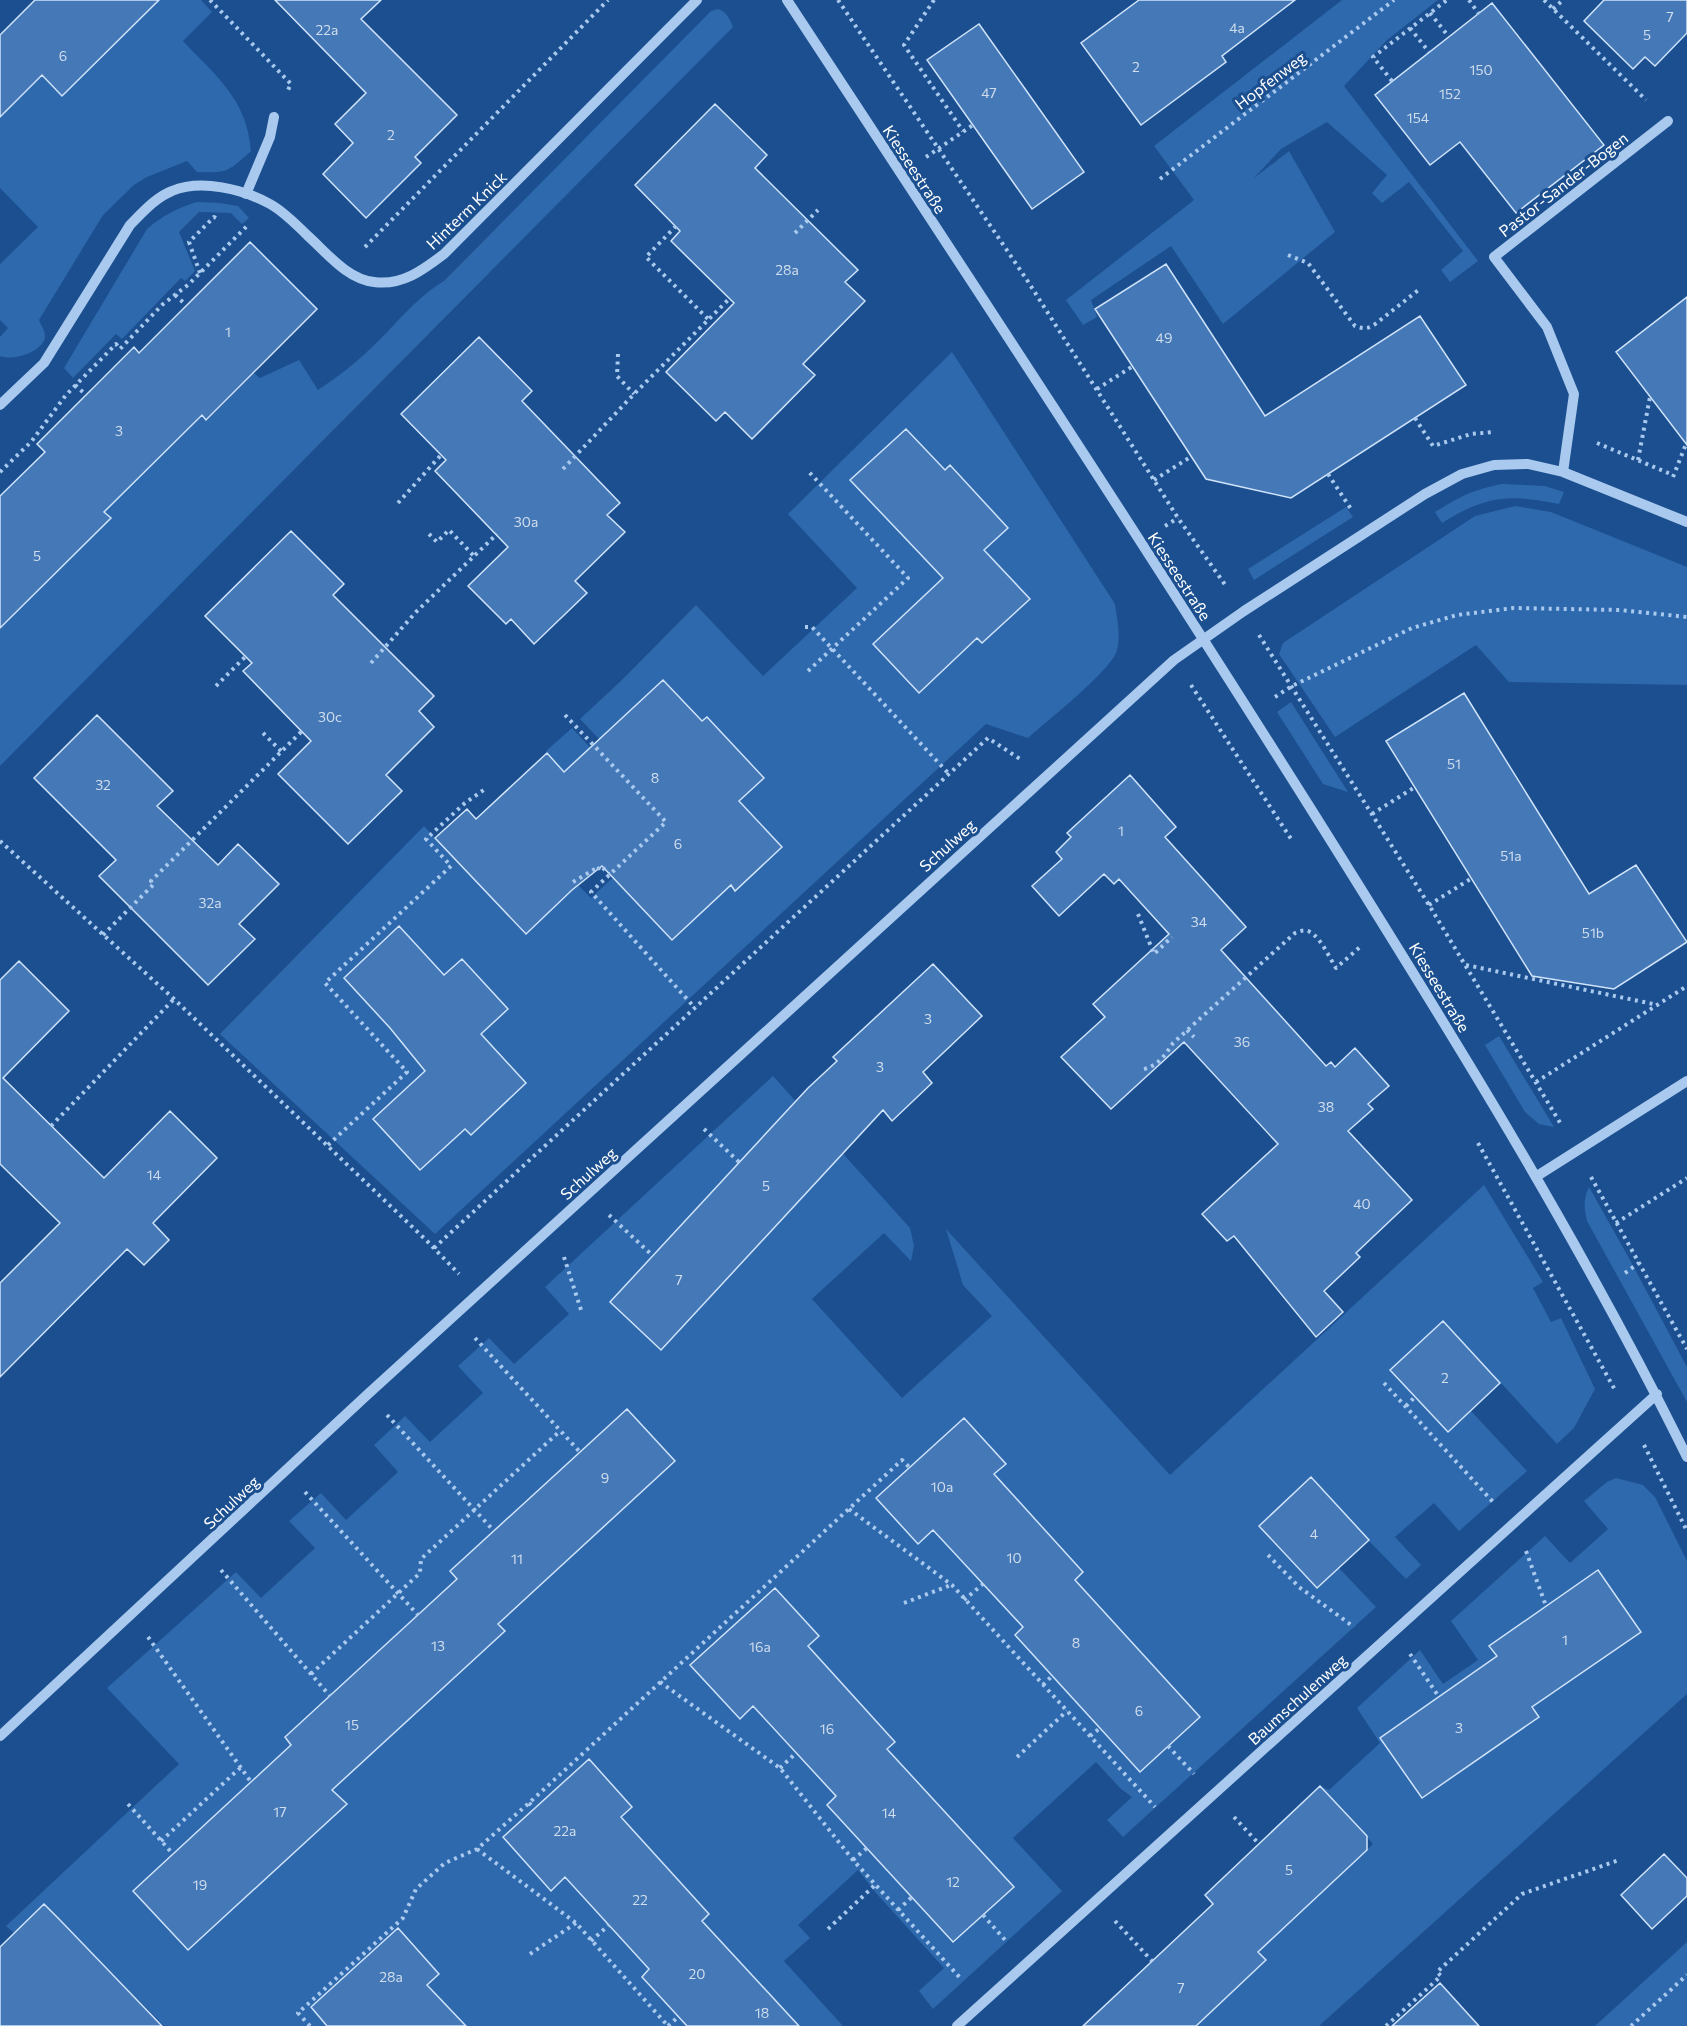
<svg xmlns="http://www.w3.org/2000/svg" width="1687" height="2026" font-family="Commissioner,sans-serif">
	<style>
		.green { fill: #2e69ad }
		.building { fill: #4478b7; stroke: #cfe3fa; stroke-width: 1.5 }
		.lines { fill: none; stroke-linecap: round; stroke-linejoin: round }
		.path { stroke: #a9c9ee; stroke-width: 4; stroke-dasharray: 3 4.5; stroke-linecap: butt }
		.minor { stroke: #a9c9ee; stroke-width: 10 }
		.labels { text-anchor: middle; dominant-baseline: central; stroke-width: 6; stroke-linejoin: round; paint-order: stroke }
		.number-label { font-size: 14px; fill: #d0dded }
		.street-label { font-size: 16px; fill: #fff; stroke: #1b4f8f }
	</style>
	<rect width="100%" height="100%" fill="#1b4f8f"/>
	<path class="green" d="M 159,0 L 201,0 L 212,12 L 183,41 C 216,76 247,99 251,151 C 228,172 228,173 197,172 L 187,161 L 147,177 L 134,185 L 103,215 L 39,320 C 41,325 46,332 45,338 C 41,353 12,361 0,356 L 0,337 L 8,328 L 0,320 L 0,264 L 38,227 L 0,188 L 0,117 L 42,75 L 62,96 Z
		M 1342,0 L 1438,0 L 1387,40 L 1344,86 L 1478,261 L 1450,282 L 1441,270 L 1463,251 L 1409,182 L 1382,203 L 1372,193 L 1387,175 L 1327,122 L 1281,149 L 1254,178 L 1289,151 L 1335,232 L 1223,324 L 1171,246 L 1091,300 L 1097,317 L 1083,325 L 1066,300 L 1194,200 L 1154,146 Z
		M 718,9 C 727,12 729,18 733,27 L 0,766 L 0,600 L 14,614 L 111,518 L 104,512 L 202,415 L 207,420 L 254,373 L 260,378 L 299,360 L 318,390 C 336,378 353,365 369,350 C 394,327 415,298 444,281 L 711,11 Z
		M 197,202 L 220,203 L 238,206 L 249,218 L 242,224 L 231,213 L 199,212 L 179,232 L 195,271 L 185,281 L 181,278 L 122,339 L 116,334 L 73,378 L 64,368 L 147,229 C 162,216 177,208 197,202 Z
		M 952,352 L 1115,604 C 1117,619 1121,635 1117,650 C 1113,669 1046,722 1028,738 L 986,724 L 435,1234 L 220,1034 L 424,826 L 525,934 L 578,885 L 591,898 L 653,840 L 731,885 L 736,890 L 782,847 L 739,801 L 764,778 L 707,717 L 702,721 L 663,680 L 610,729 L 631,752 L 621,762 L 580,719 L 623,679 L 696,605 L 763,676 L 857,588 L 788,514 Z
		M 1502,484 L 1545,486 L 1564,492 L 1559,504 C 1509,494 1487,495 1442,523 L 1435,512 C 1461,496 1472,490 1502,484 Z
		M 1515,506 L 1551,512 L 1687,567 L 1687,685 L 1509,682 L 1476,645 L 1335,737 L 1279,654 L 1283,643 L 1475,516 Z
		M 1346,507 L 1353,517 L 1254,580 L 1248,569 Z
		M 1291,702 L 1348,792 L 1323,784 L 1277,712 Z
		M 572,728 L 653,815 L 587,797 L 546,751 Z
		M 1499,1036 L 1554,1127 L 1539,1124 L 1525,1112 L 1485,1045 Z
		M 773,1076 L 910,1228 L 914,1246 L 911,1261 L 884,1233 L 812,1299 L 902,1398 L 992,1316 L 963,1285 L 946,1229 L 1170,1475 L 1484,1185 L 1543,1282 L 1533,1288 L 1551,1322 L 1561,1318 L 1595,1389 L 1574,1428 L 1557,1444 L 1501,1383 L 1471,1411 L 1527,1471 L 1459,1531 L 1434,1503 L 1395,1537 L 1421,1565 L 1406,1579 L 1368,1540 L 1339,1568 L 1376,1607 L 1123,1837 L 1107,1820 L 1132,1797 L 1120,1788 L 1096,1762 L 1013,1838 L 1062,1891 L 933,2009 L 919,1991 L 944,1968 L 876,1893 L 858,1870 L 798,1925 L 810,1938 L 784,1961 L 843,2026 L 164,2026 L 44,1904 L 14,1933 L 6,1926 L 179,1764 L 107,1688 L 236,1572 L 261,1598 L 315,1548 L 289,1521 L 321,1493 L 346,1520 L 398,1472 L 374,1445 L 405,1416 L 430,1442 L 483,1393 L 458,1366 L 489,1338 L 514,1364 L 569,1314 L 545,1287 Z
		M 1589,1187 L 1630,1260 L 1687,1367 L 1687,1402 L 1587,1221 C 1584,1208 1583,1199 1589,1187 Z
		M 1616,1478 L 1643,1485 L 1655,1497 L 1687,1561 L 1687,1694 L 1319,2026 L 1196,2026 L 1266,1961 L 1258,1952 L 1373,1844 L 1320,1786 L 1329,1790 L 1380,1743 L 1357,1708 L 1420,1650 L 1443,1684 L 1478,1660 L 1451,1621 L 1545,1536 L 1570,1563 L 1608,1529 L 1584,1501 L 1607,1482 Z
		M 1687,1942 L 1687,2026 L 1595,2026 Z"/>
	<path class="building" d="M 35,0 L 159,0 L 62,96 L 42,75 L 0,117 L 0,35 Z
		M 275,0 L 381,0 L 361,19 L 457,115 L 415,157 L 421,163 L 366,218 L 323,174 L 353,143 L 335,124 L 366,93 Z
		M 1139,0 L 1295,0 L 1222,56 L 1226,62 L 1141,125 L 1081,43 Z
		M 1604,0 L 1687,0 L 1687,33 L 1655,66 L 1645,57 L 1633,69 L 1584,21 Z
		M 1492,3 L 1604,145 L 1516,213 L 1460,142 L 1430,165 L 1375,95 Z
		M 979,24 L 1084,172 L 1032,209 L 927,60 Z
		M 715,104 L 767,155 L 755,168 L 858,270 L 845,282 L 865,301 L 803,364 L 815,375 L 752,439 L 725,412 L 716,421 L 666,372 L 734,303 L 671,241 L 680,231 L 635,185 Z
		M 250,242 L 317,309 L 206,420 L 202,415 L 104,512 L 111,518 L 0,628 L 0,496 L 45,452 L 37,444 L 134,347 L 139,353 Z
		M 1166,264 L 1265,416 L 1420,316 L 1466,385 L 1291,498 L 1206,479 L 1095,309 Z
		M 1687,297 L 1687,445 L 1616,352 Z
		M 479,337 L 532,391 L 522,401 L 620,503 L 607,515 L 625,532 L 575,581 L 587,593 L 534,644 L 511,619 L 506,624 L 468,586 L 508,547 L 435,471 L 446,460 L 401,414 Z
		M 906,429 L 945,470 L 950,465 L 1008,528 L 984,550 L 1030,599 L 982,643 L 977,638 L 919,693 L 873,644 L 943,578 L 850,480 Z
		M 291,531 L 344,584 L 333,595 L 434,696 L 419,711 L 434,727 L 386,775 L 402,791 L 348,844 L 278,774 L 311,741 L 243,671 L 252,663 L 205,616 Z
		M 663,680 L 702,721 L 707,717 L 764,778 L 739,801 L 782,847 L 735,891 L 731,885 L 672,940 L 602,866 L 572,890 L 526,934 L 435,838 L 467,809 L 476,819 L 547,753 L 564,772 Z
		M 1464,693 L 1589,894 L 1636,865 L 1687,942 L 1614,989 L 1532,976 L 1386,741 Z
		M 97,715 L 173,791 L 157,806 L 218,865 L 238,844 L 279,884 L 239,924 L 255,939 L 208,985 L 99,876 L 116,860 L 34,778 Z
		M 1130,775 L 1176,827 L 1165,837 L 1246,927 L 1221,950 L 1326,1066 L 1331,1062 L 1335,1067 L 1355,1048 L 1389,1086 L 1368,1104 L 1373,1109 L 1348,1131 L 1412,1200 L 1356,1253 L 1360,1257 L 1324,1291 L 1343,1312 L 1316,1337 L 1234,1236 L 1227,1241 L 1202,1214 L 1278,1144 L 1184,1042 L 1111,1109 L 1061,1057 L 1105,1017 L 1093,1004 L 1169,934 L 1119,879 L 1114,884 L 1104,874 L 1059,916 L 1032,886 L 1062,859 L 1056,852 L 1071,837 L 1067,833 Z
		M 399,926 L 444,975 L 462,959 L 508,1009 L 481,1034 L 526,1083 L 471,1135 L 465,1129 L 420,1170 L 373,1119 L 425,1071 L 390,1028 L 344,978 Z
		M 19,961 L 69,1011 L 3,1078 L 104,1178 L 170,1111 L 217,1158 L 153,1223 L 169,1240 L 144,1265 L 127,1249 L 0,1377 L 0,1283 L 60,1223 L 0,1164 L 0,980 Z
		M 933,964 L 982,1016 L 923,1072 L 932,1083 L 892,1121 L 883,1110 L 661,1350 L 610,1302 L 808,1088 L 837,1061 L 833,1057 Z
		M 1443,1321 L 1500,1383 L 1448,1432 L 1390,1370 Z
		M 627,1409 L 675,1461 L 498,1624 L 505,1631 L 332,1790 L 347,1804 L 188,1950 L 133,1891 L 291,1745 L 285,1737 L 457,1579 L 450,1571 Z
		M 964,1418 L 1006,1464 L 994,1474 L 1083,1572 L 1075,1580 L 1200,1717 L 1140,1772 L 1015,1635 L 1023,1627 L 933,1530 L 918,1544 L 876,1498 Z
		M 1311,1477 L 1369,1540 L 1317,1588 L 1259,1526 Z
		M 1598,1570 L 1641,1632 L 1532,1707 L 1539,1717 L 1422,1798 L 1380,1738 L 1497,1656 L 1489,1646 Z
		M 775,1588 L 819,1636 L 808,1646 L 895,1742 L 887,1749 L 1014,1887 L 953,1942 L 827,1805 L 836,1796 L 753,1706 L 740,1719 L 690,1665 Z
		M 589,1759 L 632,1807 L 621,1817 L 709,1914 L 702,1921 L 799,2026 L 687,2026 L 642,1977 L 649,1969 L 565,1877 L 551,1891 L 503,1837 Z
		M 1320,1786 L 1367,1836 L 1367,1850 L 1258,1952 L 1266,1960 L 1196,2026 L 1083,2026 L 1213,1904 L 1205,1895 Z
		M 1664,1854 L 1687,1878 L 1687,1896 L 1652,1929 L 1621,1895 Z
		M 44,1904 L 59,1919 L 162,2026 L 0,2026 L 0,1947 Z
		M 398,1928 L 439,1974 L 427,1985 L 466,2026 L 327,2026 L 311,2007 Z
		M 1440,1983 L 1479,2026 L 1392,2026 Z"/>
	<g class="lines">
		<path class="path" d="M 210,0 L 291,84 L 287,92
			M 838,0 L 1027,280 L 1178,518 L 1226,586
			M 934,0 L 904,45 L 963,131
			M 1469,0 L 1479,14
			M 1544,0 L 1646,100
			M 1553,9 L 1563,0
			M 1430,13 L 1449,37
			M 1410,28 L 1429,52
			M 1392,81 L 1373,57 L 1447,0
			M 926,157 L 973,125
			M 1160,179 L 1394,0
			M 676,226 L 646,257 L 709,320
			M 795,233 L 818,210
			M 365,247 L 608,0
			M 1288,255 L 1308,263 L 1355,326 C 1363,329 1367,329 1374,325 L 1421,288
			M 200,273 L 189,242 L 214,217 L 216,218
			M 175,295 L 186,305
			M 618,354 L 617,376 L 634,394
			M 75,385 L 86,395
			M 1097,389 L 1133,366
			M 1415,418 L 1433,446 L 1471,434 L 1493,432
			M 1597,443 L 1673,475
			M 1638,460 L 1650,397
			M 563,469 L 634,394 L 729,299
			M 0,472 L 31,442 L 66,395 L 116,344 L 120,349 L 162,305 L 189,284 L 248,225
			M 1328,474 L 1351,509
			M 1673,477 L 1686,444
			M 1154,480 L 1192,456
			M 398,503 L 441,455
			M 1165,526 L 1178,518
			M 429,534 L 437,542 L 449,530 L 474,556
			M 805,627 L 812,627 L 949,774
			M 1259,635 L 1429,905 L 1562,1126
			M 371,663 L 416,612 L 497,534
			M 808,671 L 908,578 L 809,472
			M 1191,685 L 1293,842
			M 216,686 L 245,657
			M 1275,697 L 1292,686 L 1412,628 L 1457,615 L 1514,608 L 1620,610 L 1687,617
			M 565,715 L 666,822 L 591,892 L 695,1008
			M 263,733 L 282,752
			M 1372,814 L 1415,787
			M 0,841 L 174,999 L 427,1241 L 459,1274
			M 573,882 L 595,869 L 596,871 L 601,866 L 609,874
			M 1429,905 L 1472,878
			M 1138,914 L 1154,954 L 1172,937
			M 103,935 L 154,884 L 151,881 L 302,731
			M 1466,965 L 1658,1005
			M 1187,1030 L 1194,1037
			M 1144,1069 C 1158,1066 1166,1054 1173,1043 L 1295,933 C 1300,931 1305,929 1310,932 C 1321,938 1329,957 1336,968 L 1360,947
			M 1536,1082 L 1687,986
			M 51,1126 L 174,999
			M 704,1129 L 739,1162
			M 1478,1143 L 1615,1390
			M 328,1145 L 407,1072 L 325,983 L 451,866 L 426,839 L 465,803 L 485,789
			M 1591,1177 L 1687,1349
			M 609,1215 L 653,1256
			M 1616,1223 L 1687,1178
			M 434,1248 L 988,738 L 1020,759
			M 564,1257 L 582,1313
			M 1625,1273 L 1639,1263
			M 475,1338 L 580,1452
			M 1384,1383 L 1494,1503
			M 1406,1406 L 1415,1397
			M 387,1415 L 494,1531
			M 1644,1445 L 1687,1531
			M 305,1492 L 418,1615
			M 849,1509 L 952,1585 L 1155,1807
			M 1526,1551 L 1546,1606
			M 1268,1555 L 1299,1587 L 1354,1627
			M 221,1570 L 330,1696
			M 964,1600 L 983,1584
			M 904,1603 L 951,1585
			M 148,1637 L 251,1782
			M 1410,1654 L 1439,1697
			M 311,1674 L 420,1573 L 421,1559 L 560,1431
			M 660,1682 L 780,1768 L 853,1860 L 962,1980
			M 1043,1685 L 1052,1676
			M 1090,1736 L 1100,1728
			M 1168,1746 L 1194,1774
			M 1017,1757 L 1067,1711
			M 780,1768 L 796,1753
			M 529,1803 L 535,1809
			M 128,1804 L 173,1854
			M 1234,1817 L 1259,1844
			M 161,1841 L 241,1767
			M 477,1849 L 576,1923 L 668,2026
			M 853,1860 L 867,1848
			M 898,1910 L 912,1897
			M 983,1915 L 1006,1941
			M 1115,1921 L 1152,1961
			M 828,1929 L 875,1885
			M 591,1941 L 609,1925
			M 530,1954 L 576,1923
			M 310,2026 L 298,2013 L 403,1918 L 416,1889 L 445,1863 L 477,1849 L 529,1803 L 902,1460 L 909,1467
			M 668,2026 L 678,2017
			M 1386,2026 L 1441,1976 L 1437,1972 L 1522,1894 L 1619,1860
			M 1631,2026 L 1687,1975"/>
		<path class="minor" d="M 787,0 C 965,271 1143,542 1316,817 C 1447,1026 1578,1236 1687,1457
			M 246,194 L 270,137 L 274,117
			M 0,405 L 44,363 L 130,225 C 142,213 156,197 172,191 C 201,179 243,189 270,204 C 283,211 297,225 308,236 C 327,253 347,279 374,282 C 402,286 423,270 444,254 L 697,0
			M 1563,472 L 1574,394 L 1547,327 L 1494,257 L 1668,121
			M 1537,1176 L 1687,1081
			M 0,1736 L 368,1394 L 1174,660 L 1244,611 L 1425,494 L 1462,474 L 1494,465 L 1528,464 L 1563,472 L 1687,522
			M 957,2026 L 1657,1394"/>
	</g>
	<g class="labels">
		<g class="number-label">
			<text x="1670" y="16">7</text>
			<text x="1237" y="27">4a</text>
			<text x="327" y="29">22a</text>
			<text x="1647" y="34">5</text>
			<text x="63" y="55">6</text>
			<text x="1136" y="66">2</text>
			<text x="1481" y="69">150</text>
			<text x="989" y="92">47</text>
			<text x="1450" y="93">152</text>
			<text x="1418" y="117">154</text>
			<text x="391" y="134">2</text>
			<text x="787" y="269">28a</text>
			<text x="228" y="331">1</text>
			<text x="1164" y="337">49</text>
			<text x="119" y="430">3</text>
			<text x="526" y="521">30a</text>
			<text x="37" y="555">5</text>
			<text x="330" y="716">30c</text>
			<text x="1454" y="763">51</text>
			<text x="655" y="777">8</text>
			<text x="103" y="784">32</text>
			<text x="1121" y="830">1</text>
			<text x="678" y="843">6</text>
			<text x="1511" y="855">51a</text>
			<text x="210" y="902">32a</text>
			<text x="1199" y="921">34</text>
			<text x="1593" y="932">51b</text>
			<text x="928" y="1018">3</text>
			<text x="1242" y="1041">36</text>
			<text x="880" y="1066">3</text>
			<text x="1326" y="1106">38</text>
			<text x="154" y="1174">14</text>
			<text x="766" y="1185">5</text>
			<text x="1362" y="1203">40</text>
			<text x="679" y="1279">7</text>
			<text x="1445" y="1377">2</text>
			<text x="605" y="1477">9</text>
			<text x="942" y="1486">10a</text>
			<text x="1314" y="1533">4</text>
			<text x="1014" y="1557">10</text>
			<text x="517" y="1558">11</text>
			<text x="1565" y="1639">1</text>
			<text x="1076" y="1642">8</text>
			<text x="438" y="1645">13</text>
			<text x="760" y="1646">16a</text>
			<text x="1139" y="1710">6</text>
			<text x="352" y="1724">15</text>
			<text x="1459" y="1727">3</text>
			<text x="827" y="1728">16</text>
			<text x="280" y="1811">17</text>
			<text x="889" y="1812">14</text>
			<text x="565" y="1830">22a</text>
			<text x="1289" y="1869">5</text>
			<text x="953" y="1881">12</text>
			<text x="200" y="1884">19</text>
			<text x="640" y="1899">22</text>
			<text x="697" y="1973">20</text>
			<text x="391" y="1976">28a</text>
			<text x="1181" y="1987">7</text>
			<text x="762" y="2012">18</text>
		</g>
		<g class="street-label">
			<text transform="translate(1270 80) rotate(-37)">Hopfenweg</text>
			<text transform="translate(915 169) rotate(57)">Kiesseestraße</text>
			<text transform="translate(1563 184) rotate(-38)">Pastor-Sander-Bogen</text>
			<text transform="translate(466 210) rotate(-44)">Hinterm Knick</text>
			<text transform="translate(1180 576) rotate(57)">Kiesseestraße</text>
			<text transform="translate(947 845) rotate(-42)">Schulweg</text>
			<text transform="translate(1440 987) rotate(59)">Kiesseestraße</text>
			<text transform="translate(588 1173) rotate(-42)">Schulweg</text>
			<text transform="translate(231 1502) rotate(-43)">Schulweg</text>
			<text transform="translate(1297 1699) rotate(-42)">Baumschulenweg</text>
		</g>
	</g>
</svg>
